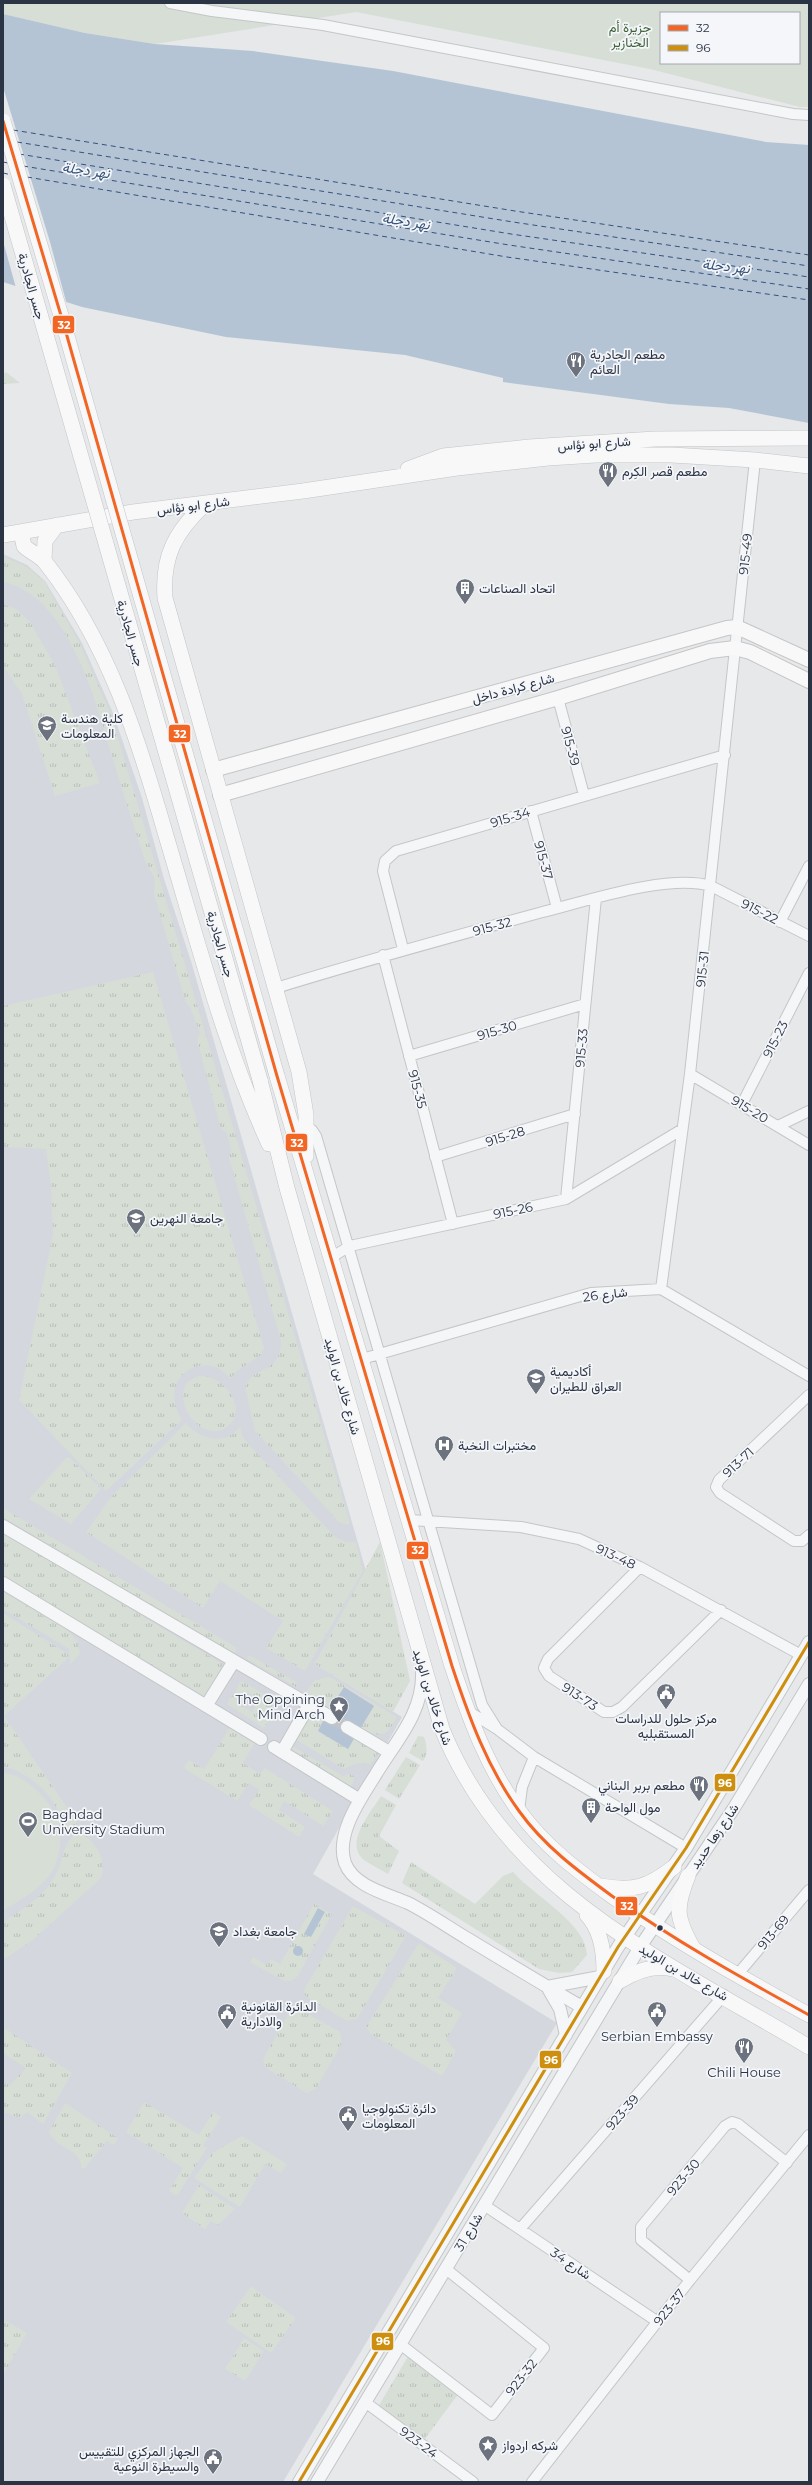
<svg xmlns="http://www.w3.org/2000/svg" width="812" height="2485" font-family="Montserrat,Vazirmatn,sans-serif">
	<style>
		.built { fill: #d4d7dd }
		.grass { fill: url(#grass-tufts) }
		.green { fill: #d6ded6; fill-rule: evenodd }
		.water { fill: #b4c4d5 }
		.pier { fill: #e6e8ea }
		.lines { fill: none; stroke-linecap: round; stroke-linejoin: round }
		.ferry { stroke: #34527a; stroke-width: 1; stroke-dasharray: 5 4; stroke-linecap: butt }
		.tertiary-tunnel { stroke: #c1c4c9; stroke-width: 12; stroke-dasharray: 12 6; stroke-linecap: butt }
		.minor-casing { stroke: #c4c6c8; stroke-width: 12 }
		.tertiary-casing { stroke: #c4c6c8; stroke-width: 14 }
		.secondary-casing { stroke: #c4c6c8; stroke-width: 16 }
		.primary-casing { stroke: #c2c5c8; stroke-width: 16 }
		.minor { stroke: #f5f6f7; stroke-width: 10 }
		.tertiary { stroke: #f5f6f7; stroke-width: 12 }
		.secondary { stroke: #f8f8f8; stroke-width: 14 }
		.primary { stroke: #f8f8f8; stroke-width: 15 }
		.primary-bridge-casing { stroke: #c2c5c8; stroke-width: 16; stroke-linecap: butt }
		.primary-bridge { stroke: #f8f8f8; stroke-width: 15 }
		.bus-1-casing { stroke: #f4f6f9; stroke-width: 6 }
		.bus-2-casing { stroke: #f4f6f9; stroke-width: 6 }
		.bus-1 { stroke: #f26522; stroke-width: 3 }
		.bus-2 { stroke: #ce8f0e; stroke-width: 3 }
		.bus-dot { fill: #2b3445; stroke: #f4f6f9; stroke-width: 1.5 }
		.labels { text-anchor: middle; dominant-baseline: central; stroke-width: 3.5; stroke-linejoin: round; paint-order: stroke }
		.park-label { font-size: 13px; fill: #3f6138; stroke: #f4f6f9 }
		.street-label { font-size: 13px; fill: #2b3445; stroke: #f4f6f9 }
		.poi-label { font-size: 13px; fill: #2b3445; stroke: #f4f6f9; text-anchor: start }
		.water-label { font-size: 14px; font-style: italic; fill: #34527a; stroke: #f4f6f9 }
		.line-badge { stroke: #f4f6f9; stroke-width: 1.5 }
		.badge-label { font-size: 11px; text-anchor: middle; font-weight: bold; fill: #fff }
	</style>
	<defs>
		<pattern id="grass-tufts" width="24" height="20" patternUnits="userSpaceOnUse"><rect width="24" height="20" fill="#d6ded6"/><path d="M3 7l-1-3M5 7V3M7 7l1-3M15 17l-1-3M17 17v-4M19 17l1-3" fill="none" stroke="#b8bfb9"/></pattern>
	</defs>
	<rect width="100%" height="100%" fill="#e6e8ea"/>
	<path class="built" d="M 3,554 L 27,565 L 45,581 L 82,643 L 113,713 L 142,798 L 164,879 L 191,961 L 366,1571 L 315,1664 L 402,1717 L 313,1874 L 557,2023 L 283,2482 L 3,2482 Z"/>
	<path class="grass" d="M 6,372 L 20,383 L 3,384 L 3,375 Z
		M 3,556 L 27,567 L 44,581 L 80,644 L 111,714 L 350,1523 L 348,1525 L 339,1522 L 255,1431 L 245,1387 C 254,1365 281,1374 281,1341 L 229,1158 L 231,1151 L 227,1133 L 221,1129 L 197,1040 L 200,1033 L 190,1007 L 186,1003 L 154,894 L 155,879 L 145,861 C 134,827 124,794 113,760 C 97,705 69,595 3,582 Z
		M 3,604 L 16,609 L 30,622 L 55,665 L 100,783 L 55,796 L 22,694 L 3,666 Z
		M 153,972 L 264,1348 L 261,1355 L 237,1371 L 230,1379 C 209,1347 154,1375 182,1420 L 106,1491 L 19,1400 L 53,1234 L 51,1187 L 46,1149 L 3,1147 L 3,1006 Z
		M 200,1376 C 222,1374 250,1408 228,1426 C 199,1450 160,1385 200,1376 Z
		M 186,1423 C 200,1440 226,1446 240,1427 L 243,1438 L 334,1536 L 346,1542 L 356,1542 L 363,1571 L 305,1671 L 266,1648 L 283,1621 L 220,1581 L 203,1608 L 86,1532 L 111,1497 Z
		M 68,1456 L 101,1489 L 71,1524 L 29,1499 Z
		M 3,1508 L 237,1648 L 234,1654 L 3,1517 Z
		M 3,1533 L 226,1666 L 204,1700 L 3,1578 Z
		M 380,1542 L 410,1681 L 393,1712 L 315,1664 Z
		M 3,1592 L 66,1629 L 77,1640 L 80,1654 L 70,1664 L 69,1649 L 3,1609 Z
		M 3,1613 L 68,1654 L 67,1659 L 4,1716 L 78,1823 L 63,1833 C 62,1808 47,1789 26,1776 C 20,1772 10,1767 3,1768 Z
		M 249,1655 L 298,1683 L 296,1687 L 247,1659 Z
		M 326,1677 L 330,1677 L 397,1717 C 385,1739 382,1737 360,1729 L 374,1705 L 344,1687 L 329,1711 L 304,1695 L 314,1681 Z
		M 241,1681 L 271,1698 L 272,1716 L 264,1728 L 227,1704 L 232,1695 L 241,1700 L 239,1704 L 252,1712 L 260,1700 L 247,1692 L 244,1696 L 235,1691 Z
		M 312,1712 L 324,1719 L 318,1731 L 348,1749 L 355,1737 L 379,1752 L 370,1765 C 362,1760 352,1765 344,1769 L 295,1739 Z
		M 230,1727 L 255,1743 L 243,1763 L 260,1774 L 265,1768 L 333,1811 L 323,1826 L 284,1801 L 279,1810 L 305,1827 L 299,1837 L 249,1805 L 259,1790 L 249,1783 L 237,1801 L 184,1768 L 189,1760 L 204,1769 Z
		M 418,1736 L 424,1737 C 427,1746 428,1753 423,1761 L 409,1753 Z
		M 292,1746 L 343,1776 L 348,1774 L 354,1776 L 353,1784 L 349,1789 L 289,1751 Z
		M 406,1757 L 420,1765 L 399,1799 L 385,1790 Z
		M 381,1796 L 396,1805 L 379,1836 L 399,1851 L 388,1874 C 380,1869 371,1865 364,1860 C 343,1843 372,1811 381,1796 Z
		M 80,1827 C 93,1844 108,1855 101,1878 L 33,1940 L 3,1960 L 3,1922 C 22,1909 42,1898 54,1878 C 66,1856 60,1847 80,1827 Z
		M 411,1862 L 475,1904 L 503,1876 L 513,1872 C 534,1896 586,1923 587,1955 L 572,1972 L 559,1973 L 539,1969 L 402,1883 Z
		M 314,1904 L 332,1914 L 297,1977 L 291,1981 L 285,1981 L 250,1962 L 253,1957 L 267,1965 L 271,1959 L 280,1964 Z
		M 353,1906 L 406,1936 L 357,2019 L 347,2021 L 305,1996 L 304,1990 Z
		M 419,1943 L 457,1968 L 438,1998 L 462,2013 L 446,2040 L 456,2051 L 442,2076 L 371,2034 L 366,2027 Z
		M 298,2008 L 340,2032 L 342,2043 L 316,2089 L 306,2093 L 265,2067 L 263,2059 L 290,2011 Z
		M 3,2027 L 72,2073 L 43,2124 L 27,2112 L 20,2118 L 3,2112 L 3,2086 L 6,2083 L 10,2085 L 26,2068 L 3,2053 Z
		M 144,2102 L 199,2135 L 213,2112 L 221,2117 L 203,2146 L 207,2148 L 177,2196 L 169,2191 L 183,2168 L 126,2132 Z
		M 65,2103 L 118,2138 L 114,2145 L 107,2141 L 84,2169 L 81,2168 C 81,2147 55,2149 49,2132 Z
		M 242,2136 L 287,2164 L 281,2173 L 265,2164 L 240,2207 L 194,2178 L 212,2153 Z
		M 199,2185 L 235,2209 L 218,2225 L 211,2221 L 205,2229 L 182,2213 Z
		M 251,2286 L 296,2318 L 271,2353 L 226,2322 Z
		M 3,2319 L 27,2333 L 4,2373 L 3,2372 Z
		M 244,2338 L 264,2351 L 245,2381 L 225,2369 Z
		M 410,2353 L 459,2393 L 424,2440 L 378,2407 Z"/>
	<path class="green" d="M 3,3 L 809,3 L 809,107 L 800,107 L 650,69 L 356,12 L 155,44 L 85,33 L 3,14 ZM 661,13 L 799,13 L 799,63 L 661,63 Z
		M 3,1773 C 24,1772 54,1804 59,1823 C 62,1837 60,1856 54,1868 C 44,1888 21,1899 3,1911 Z"/>
	<path class="water" d="M 3,14 L 85,33 L 155,44 L 253,51 L 393,71 L 766,142 L 809,145 L 809,423 L 729,408 L 669,404 L 503,382 L 503,378 L 405,355 L 226,337 L 82,307 L 3,282 Z
		M 344,1687 L 374,1706 L 360,1729 L 329,1711 Z
		M 324,1719 L 355,1737 L 348,1749 L 318,1731 Z
		M 318,1908 L 325,1912 L 311,1937 L 304,1934 Z
		M293 1951a5 5 0 1 1 10 0a5 5 0 1 1-10 0Z"/>
	<path class="pier" d="M 3,87 L 50,242 L 67,305 L 16,288 L 3,241 Z"/>
	<g class="lines">
		<path class="ferry" d="M 13,130 L 515,211 L 809,255
			M 17,142 L 513,222 L 809,266
			M 19,154 L 511,234 L 809,277
			M 3,162 L 8,163
			M 23,166 L 509,245 L 809,289
			M 3,173 L 12,175
			M 27,177 L 507,257 L 809,300"/>
		<path class="tertiary-tunnel" d="M 332,1718 L 347,1727"/>
		<defs>
			<path id="minor" d="M 170,3 L 212,11 L 323,25 L 793,114 L 809,115
				M 558,698 L 584,795
				M 531,811 L 557,908
				M 780,922 L 809,866
				M 403,949 L 383,871 L 385,861 L 396,851 L 725,755
				M 383,955 L 453,1224
				M 276,988 C 363,961 451,937 539,913 C 584,902 668,873 711,886 L 809,936
				M 409,1056 L 585,1004
				M 690,1074 L 809,1145
				M 742,1104 L 809,973
				M 778,1126 L 809,1111
				M 306,1127 L 312,1130 L 316,1136 L 482,1705 L 497,1729
				M 435,1157 L 575,1114
				M 566,1199 L 596,898
				M 332,1257 L 350,1246 L 566,1199 L 681,1130
				M 661,1289 L 690,1074 L 755,460
				M 362,1359 L 591,1293 L 661,1289 L 809,1376
				M 809,1395 L 719,1480 L 716,1487 L 720,1493 L 794,1541 L 802,1541 L 809,1535
				M 410,1520 L 521,1527 L 579,1539 L 640,1567 L 801,1655
				M 640,1567 L 548,1659 L 544,1668 L 549,1676 L 604,1712 L 613,1712 L 622,1707 L 721,1610
				M 468,1711 L 497,1729 L 534,1757 L 686,1848
				M 519,1811 L 522,1787 L 534,1757
				M 737,1975 L 809,1890
				M 484,2205 L 658,2322
				M 520,2229 L 724,1995
				M 690,2280 L 641,2240 L 641,2227 L 725,2126 L 732,2122 L 738,2124 L 787,2163
				M 400,2344 L 492,2415 L 544,2348 L 446,2269
				M 365,2402 L 473,2482
				M 532,2482 L 690,2280 L 809,2135"/>
			<path id="tertiary" d="M 3,1526 L 332,1718
				M 3,1583 L 261,1739
				M 422,1671 C 424,1712 396,1741 376,1774 C 361,1798 335,1834 345,1863 C 354,1887 388,1894 408,1903 C 428,1913 448,1927 468,1939 C 506,1962 544,1985 582,2007
				M 206,1706 L 234,1661
				M 347,1727 L 389,1752
				M 274,1747 L 360,1800
				M 282,1752 L 309,1705
				M 547,1987 L 600,1977
				M 549,1990 L 560,2009 L 566,2035
				M 299,2482 L 618,1947 L 686,1848 L 809,1642
				M 317,2482 L 640,1947 L 734,1808 L 809,1684"/>
			<path id="secondary" d="M 213,770 L 727,628 L 737,627 L 809,660
				M 220,795 L 558,698 L 710,651 L 735,648 L 750,652 L 809,681"/>
			<path id="primary" d="M 408,469 L 443,456 L 529,447 L 655,439 L 809,438
				M 205,504 C 175,532 162,556 165,598 L 299,1072 L 306,1115 L 306,1156
				M 21,532 L 24,546 C 30,552 39,555 45,562 C 109,643 139,741 167,839 C 198,942 224,1046 269,1144
				M 3,535 L 133,512 L 303,491 L 457,468 L 548,458 L 596,455 L 672,455 L 755,460 L 809,466
				M 44,560 L 45,541 L 57,525
				M 277,1076 L 452,1666 C 469,1717 487,1767 519,1811 C 544,1846 578,1871 612,1896 C 675,1941 742,1978 809,2015
				M 260,1080 L 287,1188 L 442,1729 C 509,1894 666,1961 809,2047
				M 688,1876 C 675,1908 676,1918 693,1948
				M 601,1886 C 634,1892 648,1887 674,1867
				M 587,1915 C 601,1930 604,1951 604,1971
				M 620,1981 C 636,1971 654,1964 673,1969"/>
		</defs>
		<use href="#minor" class="minor-casing"/>
		<use href="#tertiary" class="tertiary-casing"/>
		<use href="#secondary" class="secondary-casing"/>
		<use href="#primary" class="primary-casing"/>
		<use href="#minor" class="minor"/>
		<use href="#tertiary" class="tertiary"/>
		<use href="#secondary" class="secondary"/>
		<use href="#primary" class="primary"/>
		<defs>
			<path id="primary-bridge" d="M 3,121 L 65,329 L 277,1076
				M 3,185 L 260,1080"/>
		</defs>
		<use href="#primary-bridge" class="primary-bridge-casing"/>
		<use href="#primary-bridge" class="primary-bridge"/>
		<defs>
			<path id="bus-1" d="M 3,121 L 65,329 L 277,1076 L 452,1666 C 469,1717 487,1767 519,1811 C 544,1846 578,1871 612,1896 C 675,1941 742,1978 809,2015"/>
			<path id="bus-2" d="M 299,2482 L 618,1947 L 686,1848 L 809,1642"/>
		</defs>
		<use href="#bus-1" class="bus-1-casing"/>
		<use href="#bus-2" class="bus-2-casing"/>
		<use href="#bus-1" class="bus-1"/>
		<use href="#bus-2" class="bus-2"/>
	</g>
	<defs>
		<symbol id="restaurant-pin" viewBox="-11 -11 22 30"><path d="M0 17L-7.5 6A9.5 9.5 0 1 1 7.5 6Z" fill="#6c737f" stroke="#f4f6f9"/><path d="M-5-6h1v4h1v-4h1v4h1v-4h1v5L-1.5 .5V6h-2V.5L-5-1ZM5-6V6H3V1.5H1.5Q1.5-4 5-6Z" fill="#fff"/></symbol>
		<symbol id="building-pin" viewBox="-11 -11 22 30"><path d="M0 17L-7.5 6A9.5 9.5 0 1 1 7.5 6Z" fill="#6c737f" stroke="#f4f6f9"/><path d="M-4-6H4V6H1V3H-1V6H-4ZM-2.5-4.3h1.7v1.8h-1.7ZM.8-4.3h1.7v1.8H.8ZM-2.5-1h1.7V.8h-1.7ZM.8-1h1.7V.8H.8Z" fill="#fff"/></symbol>
		<symbol id="university-pin" viewBox="-11 -11 22 30"><path d="M0 17L-7.5 6A9.5 9.5 0 1 1 7.5 6Z" fill="#6c737f" stroke="#f4f6f9"/><path d="M0-5L7-2L0 1L-7-2ZM-4 1L0 2.5L4 1V4Q0 6-4 4Z" fill="#fff"/></symbol>
		<symbol id="school-pin" viewBox="-11 -11 22 30"><path d="M0 17L-7.5 6A9.5 9.5 0 1 1 7.5 6Z" fill="#6c737f" stroke="#f4f6f9"/><path d="M0-5L7-2L0 1L-7-2ZM-4 1L0 2.5L4 1V4Q0 6-4 4Z" fill="#fff"/></symbol>
		<symbol id="hospital-pin" viewBox="-11 -11 22 30"><path d="M0 17L-7.5 6A9.5 9.5 0 1 1 7.5 6Z" fill="#6c737f" stroke="#f4f6f9"/><path d="M-5-5h3v3.5h4V-5h3V5h-3V1.5h-4V5h-3Z" fill="#fff"/></symbol>
		<symbol id="civic-pin" viewBox="-11 -11 22 30"><path d="M0 17L-7.5 6A9.5 9.5 0 1 1 7.5 6Z" fill="#6c737f" stroke="#f4f6f9"/><path d="M-.6-6.5H3V-4.5H.6V-3L4-1V1h2V6H-6V1h2V-1L-.6-3ZM-1.2 2.5V6h2.4V2.5Z" fill="#fff"/></symbol>
		<symbol id="sight-pin" viewBox="-11 -11 22 30"><path d="M0 17L-7.5 6A9.5 9.5 0 1 1 7.5 6Z" fill="#6c737f" stroke="#f4f6f9"/><path d="M0-6L1.8-2.2L6-1.7L2.9 1.2L3.7 5.4L0 3.3L-3.7 5.4L-2.9 1.2L-6-1.7L-1.8-2.2Z" fill="#fff"/></symbol>
		<symbol id="stadium-pin" viewBox="-11 -11 22 30"><path d="M0 17L-7.5 6A9.5 9.5 0 1 1 7.5 6Z" fill="#6c737f" stroke="#f4f6f9"/><path d="M0-5a6.5 5 0 1 0 0 10a6.5 5 0 1 0 0-10ZM-3.5-1.8h7v3.6h-7Z" fill="#fff"/></symbol>
	</defs>
	<g fill-rule="evenodd">
		<use href="#restaurant-pin" x="565" y="350" width="22" height="30"/>
		<use href="#restaurant-pin" x="597" y="460" width="22" height="30"/>
		<use href="#building-pin" x="454" y="577" width="22" height="30"/>
		<use href="#university-pin" x="36" y="714" width="22" height="30"/>
		<use href="#university-pin" x="125" y="1207" width="22" height="30"/>
		<use href="#school-pin" x="525" y="1367" width="22" height="30"/>
		<use href="#hospital-pin" x="433" y="1434" width="22" height="30"/>
		<use href="#civic-pin" x="655" y="1682" width="22" height="30"/>
		<use href="#sight-pin" x="328" y="1695" width="22" height="30"/>
		<use href="#restaurant-pin" x="688" y="1774" width="22" height="30"/>
		<use href="#building-pin" x="580" y="1796" width="22" height="30"/>
		<use href="#stadium-pin" x="17" y="1810" width="22" height="30"/>
		<use href="#university-pin" x="208" y="1920" width="22" height="30"/>
		<use href="#civic-pin" x="646" y="2000" width="22" height="30"/>
		<use href="#civic-pin" x="216" y="2002" width="22" height="30"/>
		<use href="#restaurant-pin" x="733" y="2036" width="22" height="30"/>
		<use href="#civic-pin" x="337" y="2104" width="22" height="30"/>
		<use href="#sight-pin" x="477" y="2434" width="22" height="30"/>
		<use href="#civic-pin" x="202" y="2447" width="22" height="30"/>
	</g>
	<circle class="bus-dot" cx="660" cy="1928" r="3.5"/>
	<g class="labels">
		<g class="park-label">
			<text x="630" y="27">جزيرة أم<tspan x="630" dy="15">الخنازير</tspan></text>
		</g>
		<g class="street-label">
			<text transform="translate(32 286) rotate(74)">جسر الجادرية</text>
			<text transform="translate(594 443) rotate(-4)">شارع ابو نؤاس</text>
			<text transform="translate(193 505) rotate(-7)">شارع ابو نؤاس</text>
			<text transform="translate(745 554) rotate(-84)">915-49</text>
			<text transform="translate(131 633) rotate(74)">جسر الجادرية</text>
			<text transform="translate(513 688) rotate(-15)">شارع كرادة داخل</text>
			<text transform="translate(571 746) rotate(75)">915-39</text>
			<text transform="translate(510 817) rotate(-17)">915-34</text>
			<text transform="translate(544 860) rotate(75)">915-37</text>
			<text transform="translate(760 911) rotate(27)">915-22</text>
			<text transform="translate(492 926) rotate(-15)">915-32</text>
			<text transform="translate(221 944) rotate(74)">جسر الجادرية</text>
			<text transform="translate(702 969) rotate(-84)">915-31</text>
			<text transform="translate(497 1030) rotate(-16)">915-30</text>
			<text transform="translate(775 1039) rotate(-63)">915-23</text>
			<text transform="translate(581 1048) rotate(-85)">915-33</text>
			<text transform="translate(418 1089) rotate(75)">915-35</text>
			<text transform="translate(750 1109) rotate(31)">915-20</text>
			<text transform="translate(505 1136) rotate(-17)">915-28</text>
			<text transform="translate(513 1210) rotate(-12)">915-26</text>
			<text transform="translate(605 1294) rotate(-7)">شارع 26</text>
			<text transform="translate(343 1386) rotate(74)">شارع خالد بن الوليد</text>
			<text transform="translate(738 1462) rotate(-43)">913-71</text>
			<text transform="translate(616 1556) rotate(25)">913-48</text>
			<text transform="translate(580 1696) rotate(33)">913-73</text>
			<text transform="translate(433 1697) rotate(72)">شارع خالد بن الوليد</text>
			<text transform="translate(714 1836) rotate(-56)">شارع زها حديد</text>
			<text transform="translate(773 1932) rotate(-50)">913-69</text>
			<text transform="translate(684 1972) rotate(30)">شارع خالد بن الوليد</text>
			<text transform="translate(622 2112) rotate(-49)">923-39</text>
			<text transform="translate(683 2177) rotate(-50)">923-30</text>
			<text transform="translate(468 2232) rotate(-59)">شارع 31</text>
			<text transform="translate(571 2263) rotate(34)">شارع 34</text>
			<text transform="translate(669 2307) rotate(-52)">923-37</text>
			<text transform="translate(521 2377) rotate(-52)">923-32</text>
			<text transform="translate(419 2442) rotate(36)">923-24</text>
		</g>
		<g class="poi-label">
			<text x="590" y="354">مطعم الجادرية<tspan x="590" dy="15">العائم</tspan></text>
			<text x="622" y="471">مطعم قصر الكِرم</text>
			<text x="479" y="588">اتحاد الصناعات</text>
			<text x="61" y="718">كلية هندسة<tspan x="61" dy="15">المعلومات</tspan></text>
			<text x="150" y="1218">جامعة النهرين</text>
			<text x="550" y="1371">أكاديمية<tspan x="550" dy="15">العراق للطيران</tspan></text>
			<text x="458" y="1445">مختبرات النخبة</text>
			<text x="325" y="1699" text-anchor="end">The Oppining<tspan x="325" dy="15">Mind Arch</tspan></text>
			<text x="666" y="1718" text-anchor="middle">مركز حلول للدراسات<tspan x="666" dy="15">المستقبليه</tspan></text>
			<text x="685" y="1785" text-anchor="end">مطعم بربر البناني</text>
			<text x="605" y="1807">مول الواحة</text>
			<text x="42" y="1814">Baghdad<tspan x="42" dy="15">University Stadium</tspan></text>
			<text x="233" y="1931">جامعة بغداد</text>
			<text x="241" y="2006">الدائرة القانونية<tspan x="241" dy="15">والادارية</tspan></text>
			<text x="657" y="2036" text-anchor="middle">Serbian Embassy</text>
			<text x="744" y="2072" text-anchor="middle">Chili House</text>
			<text x="362" y="2108">دائرة تكنولوجيا<tspan x="362" dy="15">المعلومات</tspan></text>
			<text x="502" y="2445">شركه اردواز</text>
			<text x="199" y="2451" text-anchor="end">الجهاز المركزي للتقييس<tspan x="199" dy="15">والسيطرة النوعية</tspan></text>
		</g>
		<g class="water-label">
			<text transform="translate(86 170) rotate(8)">نهر دجلة</text>
			<text transform="translate(406 221) rotate(9)">نهر دجلة</text>
			<text transform="translate(726 266) rotate(6)">نهر دجلة</text>
		</g>
	</g>
	<g class="line-badge">
		<rect x="52" y="315" width="23" height="19" rx="4" fill="#f26522"/>
		<rect x="168" y="724" width="23" height="19" rx="4" fill="#f26522"/>
		<rect x="285" y="1133" width="23" height="19" rx="4" fill="#f26522"/>
		<rect x="406" y="1541" width="23" height="19" rx="4" fill="#f26522"/>
		<rect x="714" y="1773" width="22" height="19" rx="4" fill="#ce8f0e"/>
		<rect x="615" y="1896" width="23" height="20" rx="4" fill="#f26522"/>
		<rect x="539" y="2050" width="23" height="19" rx="4" fill="#ce8f0e"/>
		<rect x="371" y="2332" width="23" height="19" rx="4" fill="#ce8f0e"/>
	</g>
	<g class="badge-label">
		<text x="64" y="329">32</text>
		<text x="180" y="738">32</text>
		<text x="297" y="1147">32</text>
		<text x="418" y="1554">32</text>
		<text x="725" y="1787">96</text>
		<text x="627" y="1910">32</text>
		<text x="551" y="2064">96</text>
		<text x="383" y="2345">96</text>
	</g>
	<rect width="812" height="2485" fill="none" stroke="#2b3445" stroke-width="8"/>
	<rect x="660" y="12" width="140" height="52" fill="#f4f6f9" stroke="#a4a8b1"/>
	<rect x="668" y="25" width="20" height="6" fill="#f26522" stroke="#a4a8b1"/>
	<text x="696" y="32" font-size="12" fill="#2b3445">32</text>
	<rect x="668" y="45" width="20" height="6" fill="#ce8f0e" stroke="#a4a8b1"/>
	<text x="696" y="52" font-size="12" fill="#2b3445">96</text>
</svg>
